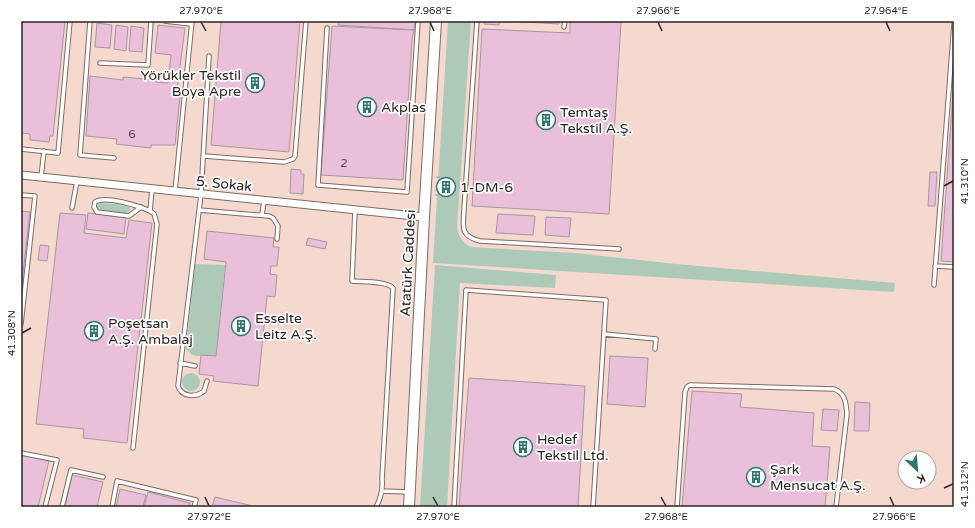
<svg xmlns="http://www.w3.org/2000/svg" width="975" height="528" font-family="'Varela Round',sans-serif">
	<style>
		.built { fill: #f6d9ce; fill-rule: evenodd }
		.green { fill: #adcab8 }
		.building { fill: #eabfd9; stroke: #a796a0 }
		.lines { fill: none; stroke-linecap: round; stroke-linejoin: round }
		.lane-casing { stroke: #7d6b64; stroke-width: 5.5 }
		.street-casing { stroke: #7d6b64; stroke-width: 9 }
		.secondary-casing { stroke: #7d6b64; stroke-width: 12 }
		.path { stroke: #beada6; stroke-width: 1.5; stroke-dasharray: 4 2; stroke-linecap: butt }
		.lane { stroke: #fff; stroke-width: 3.5 }
		.street { stroke: #fff; stroke-width: 7 }
		.secondary { stroke: #fff; stroke-width: 10 }
		.ticks { fill: none; stroke: #2d2522; stroke-width: 1.5 }
		.labels { text-anchor: middle; dominant-baseline: central; stroke-width: 3.5; stroke-linejoin: round; paint-order: stroke }
		.number-label { font-size: 12px; fill: #5c4c50 }
		.poi-label { font-size: 14px; fill: #2d2522; stroke: #fff; text-anchor: start }
		.street-label { font-size: 14px; fill: #2d2522; stroke: #fff }
		.neatline { fill: none; stroke: #2d2522; stroke-width: 1.5 }
		.ticks-label { font-size: 10px; text-anchor: middle; fill: #2d2522 }
	</style>
	<rect width="100%" height="100%" fill="#fde8df"/>
	<path class="built" d="M 21,21 L 954,21 L 954,507 L 21,507 ZM 905,458 L 929,458 L 929,482 L 905,482 Z"/>
	<path class="green" d="M 448,21 L 471,21 L 457,228 C 459,237 463,243 471,247 L 575,253 L 676,264 L 895,283 L 894,292 L 433,263 Z
		M 100,203 L 117,204 L 130,207 L 130,210 L 125,214 L 105,212 L 97,209 L 97,205 Z
		M 195,264 L 225,265 L 216,356 L 195,356 L 192,355 L 186,349 Z
		M 435,265 L 556,275 L 555,288 L 460,283 L 447,507 L 420,507 Z
		M182 382a9 9 0 1 1 18 0a9 9 0 1 1-18 0Z"/>
	<path class="building" d="M 21,21 L 65,21 L 53,136 L 50,136 L 49,142 L 30,140 L 30,134 L 21,133 Z
		M 221,21 L 300,21 L 289,152 L 211,145 Z
		M 339,21 L 415,21 L 414,30 L 338,25 Z
		M 484,21 L 500,21 L 499,25 L 484,24 Z
		M 508,21 L 559,21 L 559,24 Z
		M 570,21 L 621,22 L 609,214 L 472,206 L 482,29 L 570,33 Z
		M 97,23 L 112,25 L 110,48 L 95,47 Z
		M 116,25 L 128,27 L 126,51 L 114,49 Z
		M 158,25 L 185,28 L 176,97 L 180,97 L 175,145 L 151,145 L 151,148 L 116,144 L 117,139 L 86,136 L 90,76 L 123,80 L 123,77 L 156,80 L 156,82 L 168,83 L 171,55 L 155,53 Z
		M 131,26 L 144,28 L 142,52 L 129,51 Z
		M 332,26 L 414,30 L 412,40 L 403,180 L 321,175 Z
		M 954,79 L 954,262 L 941,261 Z
		M 291,169 L 301,170 L 301,174 L 304,174 L 303,194 L 290,193 Z
		M 930,172 L 937,172 L 935,206 L 928,206 Z
		M 441,180 L 452,180 L 451,194 L 440,194 Z
		M 21,211 L 30,212 L 21,291 Z
		M 60,213 L 86,215 L 84,233 L 126,238 L 129,220 L 152,223 L 127,443 L 83,438 L 84,429 L 36,424 Z
		M 88,213 L 126,217 L 124,234 L 86,229 Z
		M 498,214 L 535,216 L 533,235 L 496,233 Z
		M 546,217 L 571,218 L 569,237 L 545,235 Z
		M 207,231 L 274,238 L 273,247 L 279,247 L 277,266 L 271,266 L 270,274 L 277,275 L 275,297 L 267,296 L 258,386 L 213,381 L 214,376 L 199,374 L 201,355 L 216,356 L 226,262 L 204,259 Z
		M 308,238 L 327,242 L 325,249 L 306,245 Z
		M 40,245 L 49,246 L 47,261 L 38,260 Z
		M 610,356 L 648,358 L 645,407 L 607,404 Z
		M 469,378 L 585,386 L 578,507 L 459,507 Z
		M 692,391 L 742,394 L 740,407 L 814,413 L 812,446 L 830,447 L 825,507 L 682,507 Z
		M 855,402 L 870,403 L 869,431 L 854,431 Z
		M 823,409 L 839,410 L 837,431 L 821,430 Z
		M 21,454 L 49,461 L 38,507 L 21,507 Z
		M 72,475 L 103,482 L 97,507 L 65,507 Z
		M 120,489 L 146,495 L 143,507 L 116,507 Z
		M 148,492 L 190,503 L 189,507 L 144,507 Z
		M 215,497 L 257,507 L 212,507 Z"/>
	<g class="lines">
		<defs>
			<path id="lane" d="M 90,21 L 80,155 L 114,158
				M 165,21 L 191,24
				M 477,21 L 464,209 C 463,227 460,236 480,241 L 619,249
				M 564,27 L 565,21
				M 327,28 L 318,185 L 407,192 L 418,21
				M 100,63 L 148,65 L 151,21
				M 21,149 L 58,153 L 70,21
				M 204,156 L 284,162 L 293,159 L 295,156 L 306,21
				M 41,177 L 44,151
				M 175,191 L 192,21
				M 21,195 L 35,196 L 21,324
				M 141,207 L 129,216 L 97,212 L 94,207 L 95,202 C 105,195 139,206 150,211
				M 72,208 L 77,181
				M 199,210 L 269,216 L 273,218 L 278,226 L 277,239
				M 355,210 L 352,281 C 362,282 388,281 393,288 L 382,479 C 383,489 381,498 376,507
				M 262,215 L 264,201
				M 935,266 L 954,267
				M 934,285 L 954,24
				M 604,334 L 656,339 L 655,349
				M 180,363 L 195,366
				M 207,381 L 204,391 C 195,398 182,397 178,386 L 201,194 L 209,56
				M 133,448 L 157,224 L 154,214 L 150,211 L 152,189
				M 21,453 L 57,460 L 45,507
				M 382,491 L 409,492
				M 62,507 L 71,470 L 103,477
				M 112,507 L 117,481 L 196,500 L 194,507
				M 454,507 L 466,290 L 606,300 L 593,507
				M 677,507 L 685,392 L 687,387 L 690,385 L 834,389 C 845,393 846,402 847,414 L 836,507"/>
			<path id="street" d="M 21,175 L 424,217"/>
			<path id="secondary" d="M 409,507 L 424,217 L 436,21"/>
		</defs>
		<use href="#lane" class="lane-casing"/>
		<use href="#street" class="street-casing"/>
		<use href="#secondary" class="secondary-casing"/>
		<path class="path" d="M 436,177 L 447,178 L 447,180
			M 435,195 L 446,196 L 446,194"/>
		<use href="#lane" class="lane"/>
		<use href="#street" class="street"/>
		<use href="#secondary" class="secondary"/>
	</g>
	<path class="ticks" d="M 201,22 L 206,31M 430,22 L 434,31M 658,22 L 662,31M 886,22 L 890,31M 944,186 L 953,181M 22,333 L 31,328M 944,488 L 953,484M 205,497 L 209,506M 433,497 L 438,506M 661,497 L 666,506M 890,497 L 894,506"/>
	<defs>
		<symbol id="building-ring" viewBox="-11 -11 22 22"><circle r="9.5" fill="#fff" stroke="#2f776f" stroke-width="1.5"/><path d="M-4-6H4V6H1V3H-1V6H-4ZM-2.5-4.3h1.7v1.8h-1.7ZM.8-4.3h1.7v1.8H.8ZM-2.5-1h1.7V.8h-1.7ZM.8-1h1.7V.8H.8Z" fill="#2f776f"/></symbol>
	</defs>
	<g fill-rule="evenodd">
		<use href="#building-ring" x="244" y="72" width="22" height="22"/>
		<use href="#building-ring" x="356" y="96" width="22" height="22"/>
		<use href="#building-ring" x="535" y="109" width="22" height="22"/>
		<use href="#building-ring" x="435" y="176" width="22" height="22"/>
		<use href="#building-ring" x="230" y="315" width="22" height="22"/>
		<use href="#building-ring" x="83" y="320" width="22" height="22"/>
		<use href="#building-ring" x="512" y="436" width="22" height="22"/>
		<use href="#building-ring" x="745" y="466" width="22" height="22"/>
	</g>
	<g class="labels">
		<g class="number-label">
			<text x="132" y="134">6</text>
			<text x="344" y="163">2</text>
		</g>
		<g class="poi-label">
			<text x="241" y="75" text-anchor="end">Yörükler Tekstil<tspan x="241" dy="16">Boya Apre</tspan></text>
			<text x="381" y="107">Akplas</text>
			<text x="560" y="112">Temtaş<tspan x="560" dy="16">Tekstil A.Ş.</tspan></text>
			<text x="460" y="187">1-DM-6</text>
			<text x="255" y="318">Esselte<tspan x="255" dy="16">Leitz A.Ş.</tspan></text>
			<text x="108" y="323">Poşetsan<tspan x="108" dy="16">A.Ş. Ambalaj</tspan></text>
			<text x="537" y="439">Hedef<tspan x="537" dy="16">Tekstil Ltd.</tspan></text>
			<text x="770" y="469">Şark<tspan x="770" dy="16">Mensucat A.Ş.</tspan></text>
		</g>
		<g class="street-label">
			<text transform="translate(224 184) rotate(6)">5. Sokak</text>
			<text transform="translate(408 263) rotate(-87)">Atatürk Caddesi</text>
		</g>
	</g>
	<rect width="975" height="528" fill="none" stroke="#ffffff" stroke-width="44"/>
	<g transform="translate(917 470) rotate(154)"><circle r="19" fill="#ffffff" stroke="#aba8a7"/>
	<path d="M0-3L7 15L0 10L-7 15Z" fill="#2f776f"/>
	<text y="-6" font-size="11" font-weight="bold" text-anchor="middle" fill="#2d2522">K</text>
	</g>
	<rect x="22" y="22" width="931" height="484" class="neatline"/>
	<g class="ticks-label">
		<text x="201" y="14">27.970°E</text>
		<text x="430" y="14">27.968°E</text>
		<text x="658" y="14">27.966°E</text>
		<text x="886" y="14">27.964°E</text>
		<text transform="translate(964 181) rotate(-90)" y="4">41.310°N</text>
		<text transform="translate(11 333) rotate(-90)" y="4">41.308°N</text>
		<text transform="translate(964 484) rotate(-90)" y="4">41.312°N</text>
		<text x="209" y="520">27.972°E</text>
		<text x="438" y="520">27.970°E</text>
		<text x="666" y="520">27.968°E</text>
		<text x="894" y="520">27.966°E</text>
	</g>
</svg>
